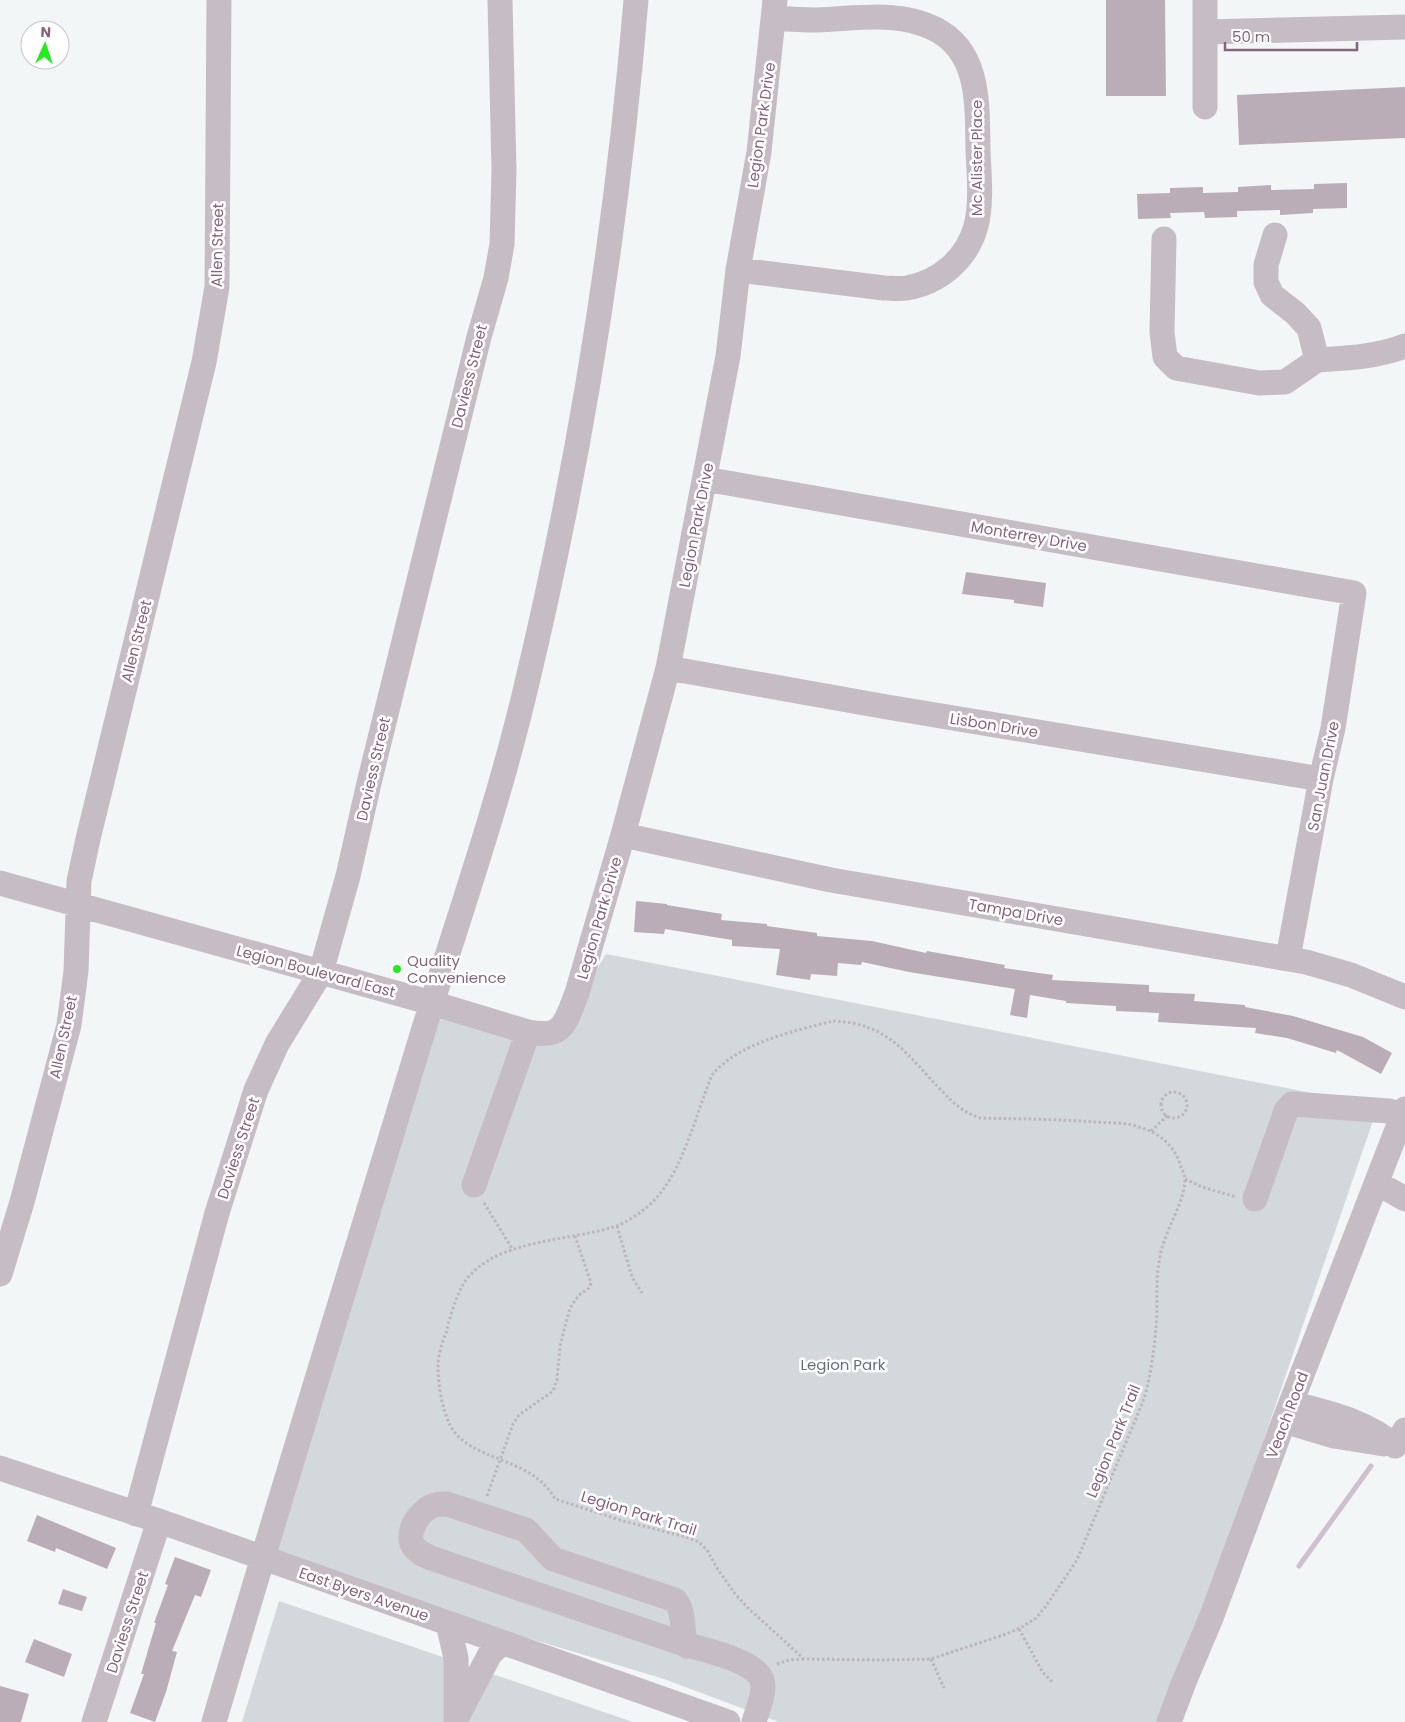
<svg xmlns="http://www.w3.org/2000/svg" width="1405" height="1722" font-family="Poppins,sans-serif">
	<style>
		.green { fill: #d2d8dc }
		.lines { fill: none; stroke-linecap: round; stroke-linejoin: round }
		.stream { stroke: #cfc0cf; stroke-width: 5 }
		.building { fill: #baadb8 }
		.path { stroke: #bdb5bb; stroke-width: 3; stroke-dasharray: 2.5 2.5; stroke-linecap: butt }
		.minor { stroke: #c6bdc4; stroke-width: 25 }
		.poi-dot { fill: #23ec1d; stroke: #fff; stroke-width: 2 }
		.labels { text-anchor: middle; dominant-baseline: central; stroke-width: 5; stroke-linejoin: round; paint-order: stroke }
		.street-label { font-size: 15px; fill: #86647f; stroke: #fff }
		.poi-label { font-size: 15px; fill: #86647f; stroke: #fff; text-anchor: start }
		.park-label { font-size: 15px; fill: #636f7c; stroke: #fff }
	</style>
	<rect width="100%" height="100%" fill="#f3f6f6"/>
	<path class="green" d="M 606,954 L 1378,1106 L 1167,1722 L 779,1722 L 664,1679 L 262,1558 L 432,1003 L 561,1028 Z
		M 279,1601 L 633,1722 L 242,1722 Z"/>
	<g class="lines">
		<path class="stream" d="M 1299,1566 L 1371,1466"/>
	</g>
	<path class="building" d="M 1106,0 L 1165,0 L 1166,96 L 1106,96 Z
		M 1405,87 L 1405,138 L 1239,145 L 1237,95 Z
		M 1347,183 L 1347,208 L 1313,209 L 1313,213 L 1280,215 L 1280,210 L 1237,211 L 1237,217 L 1205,218 L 1204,212 L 1170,213 L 1171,218 L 1138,219 L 1137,194 L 1170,193 L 1170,188 L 1203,187 L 1203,193 L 1238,192 L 1238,187 L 1271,185 L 1271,190 L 1314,189 L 1314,184 Z
		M 966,572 L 1046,583 L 1043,607 L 1014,603 L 1014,600 L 962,594 Z
		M 636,901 L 667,904 L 667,905 L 722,914 L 721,920 L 767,924 L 767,926 L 817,933 L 817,936 L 872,941 L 926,953 L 927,951 L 1005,965 L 1004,968 L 1053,975 L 1052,980 L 1149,985 L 1149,992 L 1195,994 L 1194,1001 L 1245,1005 L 1245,1007 L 1293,1016 L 1363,1037 L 1392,1053 L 1381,1074 L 1337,1050 L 1336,1053 L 1287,1038 L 1255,1033 L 1256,1028 L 1158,1022 L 1159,1013 L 1116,1011 L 1116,1006 L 1066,1003 L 1066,1001 L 1030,995 L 1027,1018 L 1010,1015 L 1015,989 L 909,972 L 862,962 L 861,965 L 838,963 L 837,976 L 811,974 L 810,980 L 776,975 L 780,949 L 732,946 L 732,940 L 665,929 L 664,934 L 634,932 Z
		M 37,1515 L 116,1548 L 107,1569 L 56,1548 L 55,1552 L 27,1541 Z
		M 175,1557 L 211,1570 L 201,1597 L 195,1595 L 172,1651 L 177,1652 L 166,1692 L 155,1722 L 130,1713 L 144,1674 L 141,1674 L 156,1623 L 154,1623 L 168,1585 L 165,1584 Z
		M 63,1589 L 87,1597 L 82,1611 L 58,1604 Z
		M 34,1639 L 72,1654 L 64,1677 L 25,1662 Z
		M 0,1686 L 29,1694 L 21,1722 L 0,1722 Z"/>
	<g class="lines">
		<path class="path" d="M 833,1021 C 890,1023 907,1056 943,1092 C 954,1104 965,1113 980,1118 C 1018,1119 1056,1119 1094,1122 C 1109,1123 1125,1122 1139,1127 C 1160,1133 1175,1146 1181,1167 C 1183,1171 1185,1176 1185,1181 C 1183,1206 1164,1231 1160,1257 C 1156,1276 1157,1294 1157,1313 C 1155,1343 1152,1371 1144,1399 L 1077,1560 L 1046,1606 L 1036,1618 L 1022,1627 L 1009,1633 L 931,1659 L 883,1660 L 804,1659 L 748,1608 L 735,1594 L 717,1568 L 707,1550 L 699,1542 L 686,1537 L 620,1520 L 555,1499 C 531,1455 470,1463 450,1425 C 442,1409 438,1384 438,1366 C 438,1355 442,1343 446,1333 C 450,1317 455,1298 464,1283 C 494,1238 570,1242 616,1226 C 625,1223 634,1217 642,1211 C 681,1183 694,1118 712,1075 C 738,1043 794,1031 833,1021 Z
			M1161 1105a13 13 0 1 1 26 0a13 13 0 1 1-26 0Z
			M 1151,1131 L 1168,1115
			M 1185,1179 L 1202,1187 L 1236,1197
			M 484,1203 L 513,1250
			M 617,1226 L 632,1277 L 642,1293
			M 487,1496 L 513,1424 L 519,1415 L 553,1391 L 557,1380 L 560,1346 L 570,1308 L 579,1295 L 589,1288 L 591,1283 L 575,1236
			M 1019,1629 L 1042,1671 L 1052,1682
			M 931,1659 L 944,1688
			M 777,1664 L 789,1660 L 804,1659"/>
		<path class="minor" d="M 1205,0 L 1205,107
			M 1205,32 L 1405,27
			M 1275,235 L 1266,265 L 1266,282 L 1272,295 L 1295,313 L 1309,328 L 1317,360
			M 1164,239 L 1162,332 L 1165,357 L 1176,368 L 1259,383 L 1285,382 L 1317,360
			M 738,270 L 884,288 C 891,288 900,289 907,288 C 940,282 967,259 976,226 C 982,202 979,175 978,150 C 977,107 981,52 935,29 C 899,10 855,19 816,20 C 802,20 788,19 774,18
			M 1317,360 C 1348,358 1377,357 1405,346
			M 705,479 L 1354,593 L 1333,728 L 1321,779 L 1288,958
			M 668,668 L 887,707 L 1321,779
			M 623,835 L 831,880 L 1306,962 L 1351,975 L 1405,997
			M 0,883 L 432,1003 L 528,1032 C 564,1039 565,1023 577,993 L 623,835 L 668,668 L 728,356 L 738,270 L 759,152 L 775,0
			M 1377,1183 L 1405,1199
			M 474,1185 L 528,1032
			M 1255,1199 L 1286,1111 L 1292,1104 L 1389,1111 L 1403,1115
			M 0,1274 L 22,1202 L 69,1025 L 76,971 L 79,881 L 88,839 L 204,362 L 217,287 L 219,0
			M 1291,1403 C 1327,1413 1365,1420 1395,1446 L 1405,1430
			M 1284,1421 L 1334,1436 L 1384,1444
			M 0,1468 L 159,1521 L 728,1722
			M 136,1514 L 217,1213 L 256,1090 L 277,1044 L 321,972 L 348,876 L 369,783 L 479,337 L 496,278 L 502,244 L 504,170 L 500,0
			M 448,1624 L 456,1658 L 456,1719
			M 687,1646 C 680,1630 686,1613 675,1600 L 553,1559 L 526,1530 L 447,1504 C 443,1504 438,1504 435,1505 C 420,1509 404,1533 414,1547 C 419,1553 424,1555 431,1558 C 512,1586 594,1614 675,1641 C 698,1649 745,1657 759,1675 C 769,1686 757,1710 754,1722
			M 457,1717 L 490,1654 L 502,1643
			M 94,1722 L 159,1521
			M 214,1722 C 281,1493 352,1266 421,1038 C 457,922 498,806 526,687 C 580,462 617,231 636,0
			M 1169,1722 L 1184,1682 L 1211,1618 L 1284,1421 L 1405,1109"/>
	</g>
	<circle class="poi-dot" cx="397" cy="969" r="5"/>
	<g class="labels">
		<g class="street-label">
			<text transform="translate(761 125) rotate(-82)">Legion Park Drive</text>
			<text transform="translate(976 158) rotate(-90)">Mc Alister Place</text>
			<text transform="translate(217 245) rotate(-89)">Allen Street</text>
			<text transform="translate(469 376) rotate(-76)">Daviess Street</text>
			<text transform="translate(696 525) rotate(-79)">Legion Park Drive</text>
			<text transform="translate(1029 536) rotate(10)">Monterrey Drive</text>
			<text transform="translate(136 641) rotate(-76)">Allen Street</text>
			<text transform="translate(994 725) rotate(9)">Lisbon Drive</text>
			<text transform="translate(373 769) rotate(-77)">Daviess Street</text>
			<text transform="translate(1323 776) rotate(-79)">San Juan Drive</text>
			<text transform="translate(1016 912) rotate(10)">Tampa Drive</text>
			<text transform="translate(599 918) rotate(-74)">Legion Park Drive</text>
			<text transform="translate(316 971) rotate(15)">Legion Boulevard East</text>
			<text transform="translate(63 1037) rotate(-78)">Allen Street</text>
			<text transform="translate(238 1148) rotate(-72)">Daviess Street</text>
			<text transform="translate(1287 1415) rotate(-69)">Veach Road</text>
			<text transform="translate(1113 1441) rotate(-68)">Legion Park Trail</text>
			<text transform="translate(639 1513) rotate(17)">Legion Park Trail</text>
			<text transform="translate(364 1594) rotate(19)">East Byers Avenue</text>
			<text transform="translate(127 1622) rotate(-72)">Daviess Street</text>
		</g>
		<g class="poi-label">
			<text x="407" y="960">Quality<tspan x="407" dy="17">Convenience</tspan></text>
		</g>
		<g class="park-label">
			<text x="843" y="1364">Legion Park</text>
		</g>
	</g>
	<g transform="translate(45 45) rotate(3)"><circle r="24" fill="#ffffff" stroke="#cfc1cc"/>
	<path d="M0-4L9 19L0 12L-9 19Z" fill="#23ec1d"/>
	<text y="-8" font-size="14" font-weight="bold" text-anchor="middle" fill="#86647f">N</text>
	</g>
	<path d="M1225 42v8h132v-8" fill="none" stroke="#86647f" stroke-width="2.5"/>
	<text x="1232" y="42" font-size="15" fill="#86647f" stroke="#ffffff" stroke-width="4" paint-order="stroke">50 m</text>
</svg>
